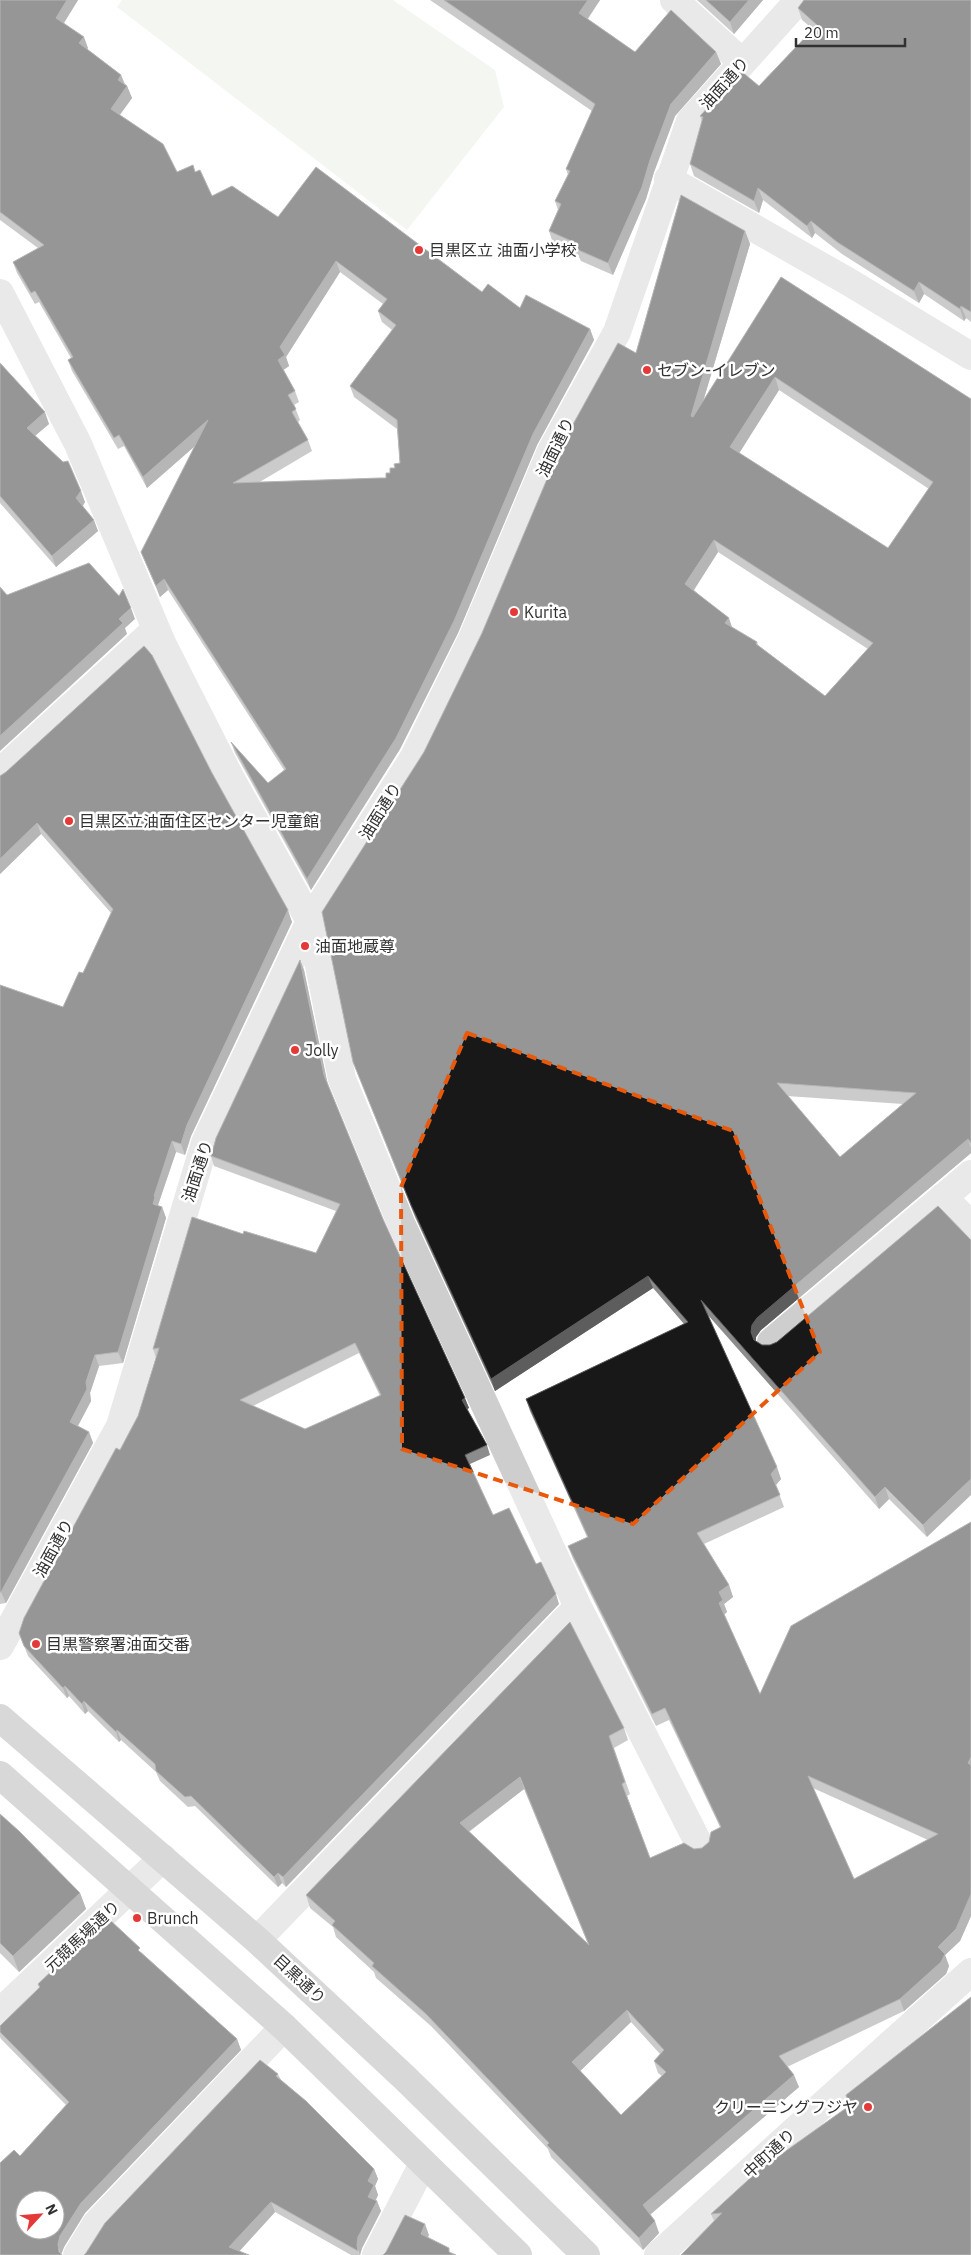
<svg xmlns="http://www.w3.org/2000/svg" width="971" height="2255" font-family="'IBM Plex Sans','Noto Sans JP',sans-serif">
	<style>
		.green { fill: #e6eee0 }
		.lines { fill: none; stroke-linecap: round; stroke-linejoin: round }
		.minor { stroke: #cecece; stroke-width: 28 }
		.tertiary { stroke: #cecece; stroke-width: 28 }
		.primary { stroke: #a9a9a9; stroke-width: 28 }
		.wall { fill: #8c8c8c; fill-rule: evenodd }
		.shaded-wall { fill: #5d5d5d }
		.building { fill: #181818; stroke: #5d5d5d; fill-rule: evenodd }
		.marked { fill: none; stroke: #e8590c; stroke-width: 4; stroke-dasharray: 10 6; stroke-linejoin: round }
		.poi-dot { fill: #e43937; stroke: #fff; stroke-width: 2 }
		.labels { text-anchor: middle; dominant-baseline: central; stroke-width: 5; stroke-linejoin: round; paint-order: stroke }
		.street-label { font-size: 16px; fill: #313131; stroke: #fff }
		.poi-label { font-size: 16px; fill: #313131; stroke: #fff; text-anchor: start }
	</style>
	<rect width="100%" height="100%" fill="#fff"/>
	<path class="green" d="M 122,0 L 393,0 L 495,70 L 504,107 L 407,230 L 117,7 Z"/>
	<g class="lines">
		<path class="minor" d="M 674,0 L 742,62
			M 668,179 L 849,282 L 971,356
			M 0,293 L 78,444 L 162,643 L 230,777 L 310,921 L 342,1079 L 401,1223 L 578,1607 L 700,1846
			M 0,772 L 155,630
			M 943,1197 L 971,1225
			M 771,1342 L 971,1174
			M 0,1646 L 120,1426 L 205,1143 L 310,921 L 414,757 L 472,639 L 551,451 L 617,332 L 690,121 L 799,0
			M 257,1940 L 578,1607
			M 77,2255 L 96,2224 L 284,2027
			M 376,2255 L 423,2164"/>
		<path class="tertiary" d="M 0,2012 L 163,1858
			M 658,2255 L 827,2101 L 971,1972"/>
		<path class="primary" d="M 0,1718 L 257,1940 L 405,2078 L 586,2255
			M 0,1775 L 284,2027 L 518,2255"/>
	</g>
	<path class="wall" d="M 0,0 L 78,0 L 64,23 L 88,48 L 87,49 L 121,75 L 125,84 L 127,86 L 132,98 L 120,115 L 177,172 L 195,172 L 212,196 L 278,217 L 482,292 L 520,308 L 590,329 L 594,340 L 537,445 L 458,633 L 400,749 L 311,890 L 235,753 L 231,742 L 268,783 L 284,770 L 168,590 L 160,597 L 141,552 L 195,446 L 147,488 L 124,446 L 118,449 L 72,371 L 68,360 L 71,358 L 39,302 L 35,304 L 17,273 L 13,262 L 38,248 L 0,220 ZM 340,272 L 383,304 L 378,311 L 382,322 L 392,330 L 350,386 L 354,397 L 397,429 L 400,463 L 386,478 L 380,478 L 258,483 L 312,451 L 308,440 L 298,422 L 300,420 L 294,405 L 299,402 L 295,391 L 283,370 L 289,366 L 286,357 Z
		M 430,0 L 600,0 L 588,19 L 635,52 L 716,52 L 721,64 L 675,116 L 654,172 L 646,199 L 613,275 L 581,261 L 578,255 L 553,243 L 549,231 L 558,210 L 555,201 L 568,175 L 566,169 L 592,111 Z
		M 697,0 L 763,0 L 734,34 Z
		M 971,0 L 971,322 L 966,318 L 964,321 L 924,294 L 919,303 L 842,254 L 815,233 L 812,238 L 763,200 L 759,213 L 694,176 L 690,164 L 702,121 L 700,116 L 759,86 L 813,29 L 802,20 L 798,8 Z
		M 745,231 L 750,244 L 703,402 L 781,277 L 971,399 L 971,1153 L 761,1330 L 756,1337 L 756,1341 L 762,1345 L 770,1345 L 777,1342 L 938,1206 L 927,1537 L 889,1499 L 879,1509 L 707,1314 L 781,1479 L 776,1485 L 784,1507 L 704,1544 L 729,1585 L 733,1597 L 724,1604 L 727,1612 L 724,1615 L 760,1694 L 971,1522 L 971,1916 L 960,1941 L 945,1955 L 949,1966 L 946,1974 L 904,2011 L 787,2067 L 799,2087 L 650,2215 L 659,2233 L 643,2250 L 551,2157 L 548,2149 L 431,2026 L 376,1978 L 374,1972 L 336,1937 L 333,1927 L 310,1908 L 306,1895 L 624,1728 L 628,1740 L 614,1748 L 630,1794 L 627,1796 L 650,1858 L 702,1848 L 709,1842 L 720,1827 L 669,1720 L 656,1726 L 573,1559 L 568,1546 L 587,1537 L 530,1411 L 526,1399 L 684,1324 L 653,1288 L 495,1391 L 415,1217 L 353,1062 L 424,752 L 636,353 ZM 779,390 L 929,489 L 888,548 L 739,453 ZM 718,552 L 868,649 L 825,696 L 758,645 L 757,642 L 733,628 L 694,590 ZM 787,1096 L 903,1104 L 840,1157 ZM 813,1788 L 928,1840 L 854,1879 ZM 524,1789 L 588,1944 L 469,1832 ZM 631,2022 L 660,2054 L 654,2061 L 658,2073 L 662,2076 L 621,2115 L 580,2071 Z
		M 0,363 L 49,424 L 35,436 L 85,502 L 83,506 L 98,531 L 56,567 L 0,503 Z
		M 212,773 L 292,922 L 191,1136 L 185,1155 L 176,1152 L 158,1205 L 162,1207 L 166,1218 L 123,1363 L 99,1366 L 90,1393 L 91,1401 L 78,1426 L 89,1432 L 93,1443 L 6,1603 L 0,1604 L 0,985 L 63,1007 L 83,973 L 111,913 L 41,834 L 0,874 L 0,776 Z
		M 300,960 L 304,970 L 327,1083 L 383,1219 L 469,1408 L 467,1409 L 487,1445 L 490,1455 L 470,1464 L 493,1515 L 536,1564 L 559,1604 L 286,1887 L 282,1883 L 278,1887 L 195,1806 L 188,1807 L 160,1781 L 156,1772 L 121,1740 L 119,1742 L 88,1711 L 85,1714 L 69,1696 L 67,1698 L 28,1656 L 19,1633 L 120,1450 L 138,1416 L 156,1358 L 153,1349 L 243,1234 L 316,1253 L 336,1211 L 214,1166 L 211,1156 ZM 359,1353 L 380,1396 L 305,1429 L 253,1406 Z
		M 0,1814 L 80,1893 L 86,1909 L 19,1972 L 0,1953 Z
		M 141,1952 L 237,2039 L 241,2050 L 85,2213 L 64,2247 L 61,2254 L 0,2255 L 20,2156 L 66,2105 L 1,2039 L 0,2037 L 0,2026 L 39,1988 L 38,1984 Z
		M 278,2074 L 281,2080 L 374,2169 L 378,2179 L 375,2186 L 378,2195 L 376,2200 L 381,2211 L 362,2248 L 360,2255 L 351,2255 L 275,2212 L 239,2251 L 84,2255 Z
		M 849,2106 L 971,2255 L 714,2221 L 711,2214 Z"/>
	<path class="shaded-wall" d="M 67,0 L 78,0 L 60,29 L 56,18 Z
		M 588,0 L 600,0 L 583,25 L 579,13 Z
		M 749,0 L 763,0 L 734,34 L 730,22 Z
		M 84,37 L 88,48 L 83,55 L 79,43 Z
		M 716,52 L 721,64 L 675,116 L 654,172 L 646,199 L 613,275 L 608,263 L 671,104 Z
		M 121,75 L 125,86 L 118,80 Z
		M 127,86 L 132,98 L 115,121 L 111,109 Z
		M 758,188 L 763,200 L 759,213 L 754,201 Z
		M 811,221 L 815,233 L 812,238 L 807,226 Z
		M 745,231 L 750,244 L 695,428 L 691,416 Z
		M 336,261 L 340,272 L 286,357 L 289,366 L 282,371 L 278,360 L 280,347 Z
		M 919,282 L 924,294 L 919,303 L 914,291 Z
		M 961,306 L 966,318 L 964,321 L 960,309 Z
		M 590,329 L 594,340 L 537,445 L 458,633 L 400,749 L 311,890 L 307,879 L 533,434 Z
		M 775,377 L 779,390 L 735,460 L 730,447 Z
		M 45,412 L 49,424 L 31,439 L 27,428 Z
		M 208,420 L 212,431 L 147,488 L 143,477 Z
		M 81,491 L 85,502 L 80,509 L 76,498 Z
		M 94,520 L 98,531 L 56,567 L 52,556 Z
		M 714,540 L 718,552 L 690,596 L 685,584 Z
		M 164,579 L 168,590 L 160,597 L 156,586 Z
		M 131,608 L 135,619 L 125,628 L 127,634 L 0,751 L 0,736 L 119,619 Z
		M 729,618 L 733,630 L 725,623 Z
		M 37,823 L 41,834 L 0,874 L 0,859 Z
		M 288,910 L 292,922 L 191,1136 L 185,1155 L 181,1144 L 187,1125 Z
		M 300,960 L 304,970 L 328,1085 L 324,1075 Z
		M 968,1139 L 971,1148 L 971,1153 L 761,1330 L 756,1337 L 756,1344 L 751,1332 L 752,1325 L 757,1318 Z
		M 172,1141 L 176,1152 L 158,1205 L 159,1208 L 153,1204 L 154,1196 Z
		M 162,1207 L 166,1218 L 123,1363 L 118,1352 Z
		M 648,1276 L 653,1288 L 495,1391 L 491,1379 Z
		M 95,1355 L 99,1366 L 90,1393 L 91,1401 L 74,1433 L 70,1422 L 86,1382 Z
		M 465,1398 L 469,1408 L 465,1410 L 462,1400 Z
		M 89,1432 L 93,1443 L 6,1603 L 1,1592 Z
		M 777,1467 L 781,1479 L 775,1486 L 771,1474 Z
		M 971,1479 L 971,1495 L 927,1537 L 923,1525 Z
		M 885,1487 L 889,1499 L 879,1509 L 875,1497 Z
		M 729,1585 L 733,1597 L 724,1604 L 727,1612 L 723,1615 L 719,1603 L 719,1592 Z
		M 556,1594 L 559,1604 L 286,1887 L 283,1877 Z
		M 65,1686 L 69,1696 L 67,1698 L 63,1688 Z
		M 84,1701 L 88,1711 L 85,1714 L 82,1704 Z
		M 117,1730 L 121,1740 L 119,1742 L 116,1732 Z
		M 971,1757 L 971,1773 L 968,1763 Z
		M 520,1777 L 524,1789 L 464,1835 L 460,1823 Z
		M 278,1873 L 282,1883 L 278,1887 L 274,1877 Z
		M 80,1893 L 86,1909 L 19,1972 L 13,1956 Z
		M 971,1894 L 971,1916 L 960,1941 L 945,1955 L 949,1966 L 946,1974 L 904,2011 L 900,1999 L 938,1947 Z
		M 627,2010 L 631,2022 L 577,2074 L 572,2062 Z
		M 237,2039 L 241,2050 L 85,2213 L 64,2247 L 61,2255 L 58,2244 L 60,2236 L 81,2203 Z
		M 794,2075 L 799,2087 L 647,2217 L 643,2205 Z
		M 374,2169 L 378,2179 L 375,2186 L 378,2195 L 372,2207 L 368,2197 L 368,2181 Z
		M 377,2201 L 381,2211 L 362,2248 L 360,2255 L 357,2245 L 358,2237 Z
		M 271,2202 L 275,2212 L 236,2255 L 229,2247 Z
		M 655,2221 L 659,2233 L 643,2250 L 639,2238 Z
		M 425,2224 L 429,2235 L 425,2245 L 421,2234 Z"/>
	<path class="building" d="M 0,0 L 67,0 L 56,18 L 84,37 L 79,43 L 121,75 L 118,80 L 127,86 L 111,109 L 163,144 L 177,172 L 193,165 L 195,172 L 200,170 L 212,196 L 232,186 L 278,217 L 316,167 L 482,292 L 488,284 L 520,308 L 526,295 L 590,329 L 533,434 L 454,621 L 396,738 L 307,879 L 231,742 L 268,783 L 286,769 L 164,579 L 156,586 L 141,552 L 208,420 L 143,477 L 119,435 L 114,438 L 68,360 L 73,357 L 35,291 L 31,293 L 13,262 L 44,245 L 0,212 ZM 336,261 L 387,299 L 378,311 L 396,325 L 350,386 L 397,420 L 400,463 L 394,464 L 395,468 L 390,468 L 390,473 L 386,473 L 386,478 L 380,478 L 233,483 L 308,440 L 292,412 L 296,409 L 288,395 L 295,391 L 278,360 L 285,355 L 280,347 Z
		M 444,0 L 588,0 L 579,13 L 635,52 L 671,10 L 716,52 L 671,104 L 650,160 L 642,187 L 608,263 L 576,249 L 578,244 L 549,231 L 561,204 L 555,201 L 570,171 L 566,169 L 595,104 Z
		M 706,0 L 749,0 L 730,22 Z
		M 804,0 L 971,0 L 971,312 L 961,306 L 960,309 L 919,282 L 914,291 L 837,242 L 811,221 L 807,226 L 758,188 L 754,201 L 690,164 L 703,117 L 700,116 L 741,71 L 759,86 L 817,25 L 798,8 Z
		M 681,195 L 745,231 L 691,416 L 693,417 L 781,277 L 971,399 L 971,1143 L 968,1139 L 757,1318 L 752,1325 L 751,1332 L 754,1340 L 762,1345 L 770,1345 L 777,1342 L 938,1206 L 971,1240 L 971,1479 L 923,1525 L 885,1487 L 875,1497 L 701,1300 L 777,1467 L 771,1474 L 780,1495 L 697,1533 L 729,1585 L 719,1592 L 723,1600 L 719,1603 L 760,1694 L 791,1626 L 971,1522 L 971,1757 L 968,1763 L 971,1765 L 971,1894 L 956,1929 L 938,1947 L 945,1954 L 941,1962 L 900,1999 L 779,2056 L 794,2075 L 643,2205 L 655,2221 L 639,2238 L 547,2145 L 549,2143 L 426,2014 L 372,1966 L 374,1963 L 332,1925 L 335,1921 L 306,1895 L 570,1622 L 624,1728 L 609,1736 L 625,1782 L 622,1784 L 650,1858 L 684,1843 L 694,1849 L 702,1848 L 709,1842 L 711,1832 L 721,1827 L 665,1708 L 652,1714 L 568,1546 L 588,1537 L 526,1399 L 688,1322 L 648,1276 L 491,1379 L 411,1205 L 353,1062 L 322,912 L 424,752 L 482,633 L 561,446 L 618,343 L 636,353 ZM 775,377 L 933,482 L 888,548 L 730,447 ZM 714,540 L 873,643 L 825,696 L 756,644 L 757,642 L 725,623 L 729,618 L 685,584 ZM 777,1083 L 916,1093 L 840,1157 ZM 808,1776 L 938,1834 L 854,1879 ZM 520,1777 L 589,1945 L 460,1823 ZM 627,2010 L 664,2050 L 654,2061 L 666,2072 L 621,2115 L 572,2062 Z
		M 0,363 L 45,412 L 27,428 L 63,462 L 68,461 L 81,491 L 76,498 L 94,520 L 52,556 L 0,496 Z
		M 89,563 L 119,596 L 123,589 L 131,608 L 119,619 L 123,623 L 0,736 L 0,587 L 7,595 Z
		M 144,646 L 152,655 L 212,773 L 288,910 L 187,1125 L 181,1144 L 172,1141 L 154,1196 L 155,1197 L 153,1204 L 162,1207 L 118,1352 L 95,1355 L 86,1382 L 87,1389 L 70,1422 L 89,1432 L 1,1592 L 0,1592 L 0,985 L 63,1007 L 79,972 L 83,973 L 113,909 L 37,823 L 0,859 L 0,776 L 6,772 Z
		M 300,960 L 324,1075 L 383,1219 L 465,1398 L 462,1400 L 487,1445 L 465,1455 L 493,1515 L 509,1508 L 536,1564 L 541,1562 L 556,1594 L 283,1877 L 278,1873 L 274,1877 L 191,1796 L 185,1797 L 156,1771 L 155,1764 L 117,1730 L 116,1732 L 84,1701 L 82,1704 L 65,1686 L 63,1688 L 24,1646 L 19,1633 L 24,1618 L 116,1448 L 120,1450 L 138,1416 L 159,1348 L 153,1349 L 192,1217 L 243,1234 L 244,1231 L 316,1253 L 340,1204 L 211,1156 L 216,1138 ZM 355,1343 L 381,1395 L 305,1429 L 240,1400 Z
		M 0,1814 L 19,1831 L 80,1893 L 13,1956 L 0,1943 Z
		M 110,1920 L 140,1948 L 138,1950 L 237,2039 L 81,2203 L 60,2236 L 58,2244 L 59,2252 L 62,2255 L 0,2255 L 0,2163 L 14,2150 L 20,2156 L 69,2102 L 0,2032 L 0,2026 L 40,1987 L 38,1984 L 104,1921 L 106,1923 ZM 25,2200 L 55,2200 L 55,2230 L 25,2230 Z
		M 971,1997 L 971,2255 L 681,2255 L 722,2213 L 711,2214 L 759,2170 L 849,2106 L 846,2095 Z
		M 260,2060 L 278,2074 L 276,2076 L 306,2101 L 374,2169 L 368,2181 L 374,2185 L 368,2197 L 377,2201 L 358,2237 L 357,2245 L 358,2251 L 271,2202 L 229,2247 L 249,2255 L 84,2255 L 86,2253 L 105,2223 Z
		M 405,2215 L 425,2224 L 421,2234 L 449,2248 L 449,2252 L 456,2255 L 383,2255 L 386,2252 Z"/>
	<path d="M0 0H971V2255H0ZM 467,1033 L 733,1131 L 820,1352 L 633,1524 L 402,1449 L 401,1187 Z" fill="#fff" fill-opacity=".55" fill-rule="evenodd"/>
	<path class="marked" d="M 467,1033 L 733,1131 L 820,1352 L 633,1524 L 402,1449 L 401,1187 Z"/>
	<g class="poi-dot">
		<circle cx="419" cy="250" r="5"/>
		<circle cx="647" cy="370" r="5"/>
		<circle cx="514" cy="612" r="5"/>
		<circle cx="69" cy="821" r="5"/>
		<circle cx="305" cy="946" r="5"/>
		<circle cx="295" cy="1050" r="5"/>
		<circle cx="36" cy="1644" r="5"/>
		<circle cx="137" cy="1918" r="5"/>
		<circle cx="868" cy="2107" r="5"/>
	</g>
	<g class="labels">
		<g class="street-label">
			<text transform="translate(724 83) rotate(-48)">油面通り</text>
			<text transform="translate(555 447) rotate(-64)">油面通り</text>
			<text transform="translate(380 811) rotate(-58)">油面通り</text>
			<text transform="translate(197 1171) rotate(-72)">油面通り</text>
			<text transform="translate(53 1548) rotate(-61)">油面通り</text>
			<text transform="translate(82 1936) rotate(-43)">元競馬場通り</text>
			<text transform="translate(300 1979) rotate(43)">目黒通り</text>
			<text transform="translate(769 2153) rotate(-43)">中町通り</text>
		</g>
		<g class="poi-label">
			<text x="429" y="250">目黒区立 油面小学校</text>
			<text x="657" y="370">セブン-イレブン</text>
			<text x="524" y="612">Kurita</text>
			<text x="79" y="821">目黒区立油面住区センター児童館</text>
			<text x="315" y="946">油面地蔵尊</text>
			<text x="305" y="1050">Jolly</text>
			<text x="46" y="1644">目黒警察署油面交番</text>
			<text x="147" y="1918">Brunch</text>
			<text x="858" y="2107" text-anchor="end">クリーニングフジヤ</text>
		</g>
	</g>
	<g transform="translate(40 2215) rotate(64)"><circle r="24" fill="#ffffff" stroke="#adadad"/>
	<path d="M0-4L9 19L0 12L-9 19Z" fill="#e43937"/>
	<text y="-8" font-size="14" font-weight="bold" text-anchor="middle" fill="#313131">N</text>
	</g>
	<path d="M796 38v8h109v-8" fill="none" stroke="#313131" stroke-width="2.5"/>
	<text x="804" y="38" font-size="15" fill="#313131" stroke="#ffffff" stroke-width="4" paint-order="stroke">20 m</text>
</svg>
